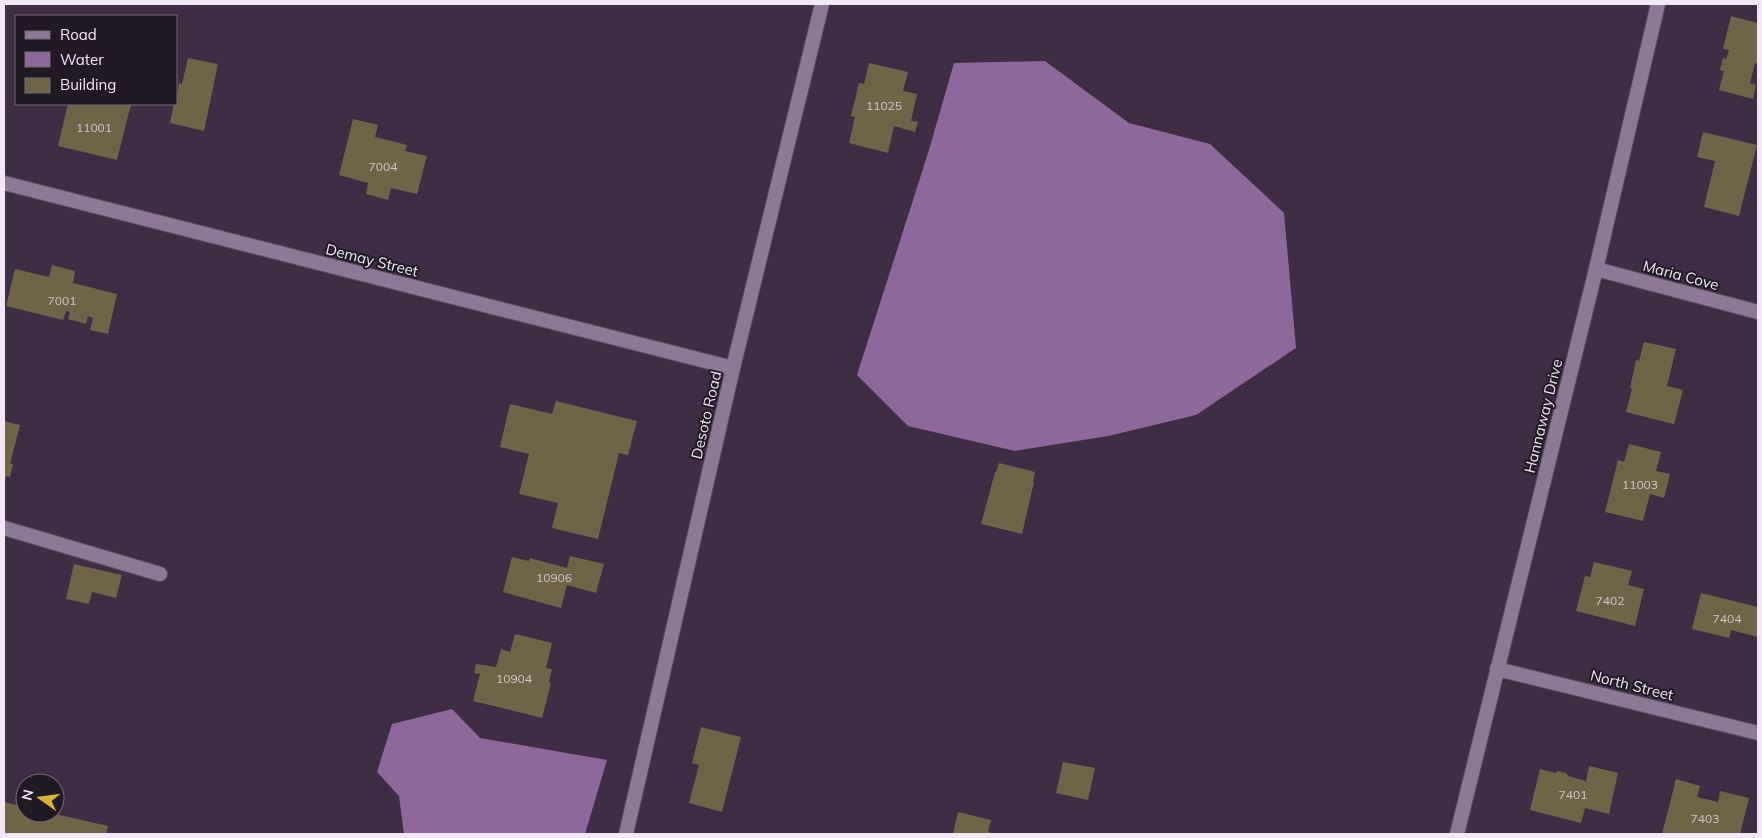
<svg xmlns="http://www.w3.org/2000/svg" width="1762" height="838" viewBox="0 0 1762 838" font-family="Mulish,sans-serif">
	<rect width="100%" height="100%" fill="#3f2d45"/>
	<!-- water -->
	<g fill="#8e689c">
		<path d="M1045,61L1129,123L1210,144L1284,213L1296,348L1196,415L1108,436L1015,451L908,426L857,375L929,150L954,63Z"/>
		<path d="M452,709L480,738L607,760L585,834H404L399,796L377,772L392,724Z"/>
	</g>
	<!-- building -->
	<g fill="#6f6546">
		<path d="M1731,16L1758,23V64L1755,63L1750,83L1756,85L1753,99L1719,90L1724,71L1720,70L1723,58L1726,59L1729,50L1723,49Z"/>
		<path d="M188,58L218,64L204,131L170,123L174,104H176L179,83L182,84Z"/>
		<path d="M869,63L908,72L903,91L917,94L911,121L918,122L915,132L894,126L888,153L849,143L855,117L851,116L859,83L864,84Z"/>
		<path d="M68,104H131L117,160L58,146Z"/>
		<path d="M353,119L378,125L375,137L407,145L405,151L427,156L417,194L391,188L388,200L366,194L368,183L339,175Z"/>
		<path d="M1703,132L1757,145L1739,216L1704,207L1715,161L1697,157Z"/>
		<path d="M52,265L75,271L73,283L117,294L108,334L90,330L93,318L88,316L86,324L68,319L70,312L66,311L63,320L6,306L15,269L49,277Z"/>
		<path d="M1644,342L1676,349L1667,386L1683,390L1674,424L1626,412L1632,389L1630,388L1636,360L1639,361Z"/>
		<path d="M556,401L637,421L628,455L619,453L598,539L552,528L558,503L519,494L529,454L500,447L510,404L552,414Z"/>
		<path d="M4,421L20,425L10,464H13L10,477L6,476L4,483Z"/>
		<path d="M1629,444L1661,452L1656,471L1670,474L1664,498L1650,494L1643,521L1605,512L1618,460L1624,462Z"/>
		<path d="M999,463L1035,472L1033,482H1034L1022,534L981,524L995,472H996Z"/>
		<path d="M570,556L604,564L596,593L567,585L561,608L503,592L512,557L529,561L530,558L567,568Z"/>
		<path d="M1594,562L1632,571L1628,585L1644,589L1635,626L1576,611L1585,576L1590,577Z"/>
		<path d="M74,564L122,575L116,598L92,592L89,604L66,599Z"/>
		<path d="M1701,593L1758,607V637L1731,630L1729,638L1692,629Z"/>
		<path d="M515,634L552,643L546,668L552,669L549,682L551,683L542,718L473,701L480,674L474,673L476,664L496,667L501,649L510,652Z"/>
		<path d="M701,727L741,737L722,812L689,803L699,765L692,763Z"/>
		<path d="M1063,762L1095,768L1088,800L1056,793Z"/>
		<path d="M1589,766L1618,773L1609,814L1585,808L1581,823L1530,810L1540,769L1555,773L1558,771L1566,773L1568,776L1586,781Z"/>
		<path d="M1676,779L1700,786L1697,797L1718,802L1720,791L1749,798L1740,834H1662Z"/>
		<path d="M4,802L25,807V813H51L108,826L106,834H4Z"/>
		<path d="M958,812L991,820L988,832L995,834H953Z"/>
	</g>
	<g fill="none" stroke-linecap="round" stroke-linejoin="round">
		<!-- service casing -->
		<g stroke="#5a4c60" stroke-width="16">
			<path id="service" d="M4,528L160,574"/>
		</g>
		<!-- minor casing -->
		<g stroke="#5a4c60" stroke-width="16">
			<g id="minor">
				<path d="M4,183L733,368"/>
				<path d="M1596,269L1758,312"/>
				<path d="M1497,669L1758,733"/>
				<path d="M626,834L733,368L822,4"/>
			</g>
		</g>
		<!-- tertiary casing -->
		<g stroke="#5a4c60" stroke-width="16">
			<path id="tertiary" d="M1457,834L1596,269L1658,4"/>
		</g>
		<!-- service -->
		<use href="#service" stroke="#8d7995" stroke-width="14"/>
		<!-- minor -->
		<use href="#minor" stroke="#8d7995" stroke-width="14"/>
		<!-- tertiary -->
		<use href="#tertiary" stroke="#8d7995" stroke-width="14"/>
	</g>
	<g text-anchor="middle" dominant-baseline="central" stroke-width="4" stroke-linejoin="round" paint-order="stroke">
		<!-- number labels -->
		<g font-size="12" fill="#d1c6cb">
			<text x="884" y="105">11025</text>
			<text x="94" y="127">11001</text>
			<text x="383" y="166">7004</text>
			<text x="62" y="300">7001</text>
			<text x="1640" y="484">11003</text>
			<text x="554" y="577">10906</text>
			<text x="1610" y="600">7402</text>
			<text x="1727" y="618">7404</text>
			<text x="514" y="678">10904</text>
			<text x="1573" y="794">7401</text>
			<text x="1705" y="818">7403</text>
		</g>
		<!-- street labels -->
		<g font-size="15" fill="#f2e7f7" stroke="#211924">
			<text transform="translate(372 260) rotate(14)">Demay Street</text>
			<text transform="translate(1681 275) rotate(15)">Maria Cove</text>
			<text transform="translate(706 415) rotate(-77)">Desoto Road</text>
			<text transform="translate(1543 416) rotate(-76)">Hannaway Drive</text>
			<text transform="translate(1632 685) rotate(14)">North Street</text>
		</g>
	</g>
	<!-- border -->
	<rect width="1762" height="838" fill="none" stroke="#f2e7f7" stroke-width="10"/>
	<!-- legend -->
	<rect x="15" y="15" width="162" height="90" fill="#211924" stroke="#756b78"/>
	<rect x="25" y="31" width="25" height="8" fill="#8d7995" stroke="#756b78"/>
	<text x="60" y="40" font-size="15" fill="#f2e7f7">Road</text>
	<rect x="25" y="52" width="25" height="15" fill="#8e689c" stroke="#756b78"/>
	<text x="60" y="65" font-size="15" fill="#f2e7f7">Water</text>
	<rect x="25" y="78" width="25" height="15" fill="#6f6546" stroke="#756b78"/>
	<text x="60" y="90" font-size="15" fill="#f2e7f7">Building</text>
	<!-- north arrow -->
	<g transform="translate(40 798) rotate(284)"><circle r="24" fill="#211924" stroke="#756b78"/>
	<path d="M0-4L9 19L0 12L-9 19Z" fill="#d8b434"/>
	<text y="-8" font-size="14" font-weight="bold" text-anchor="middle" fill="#f2e7f7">N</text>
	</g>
</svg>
